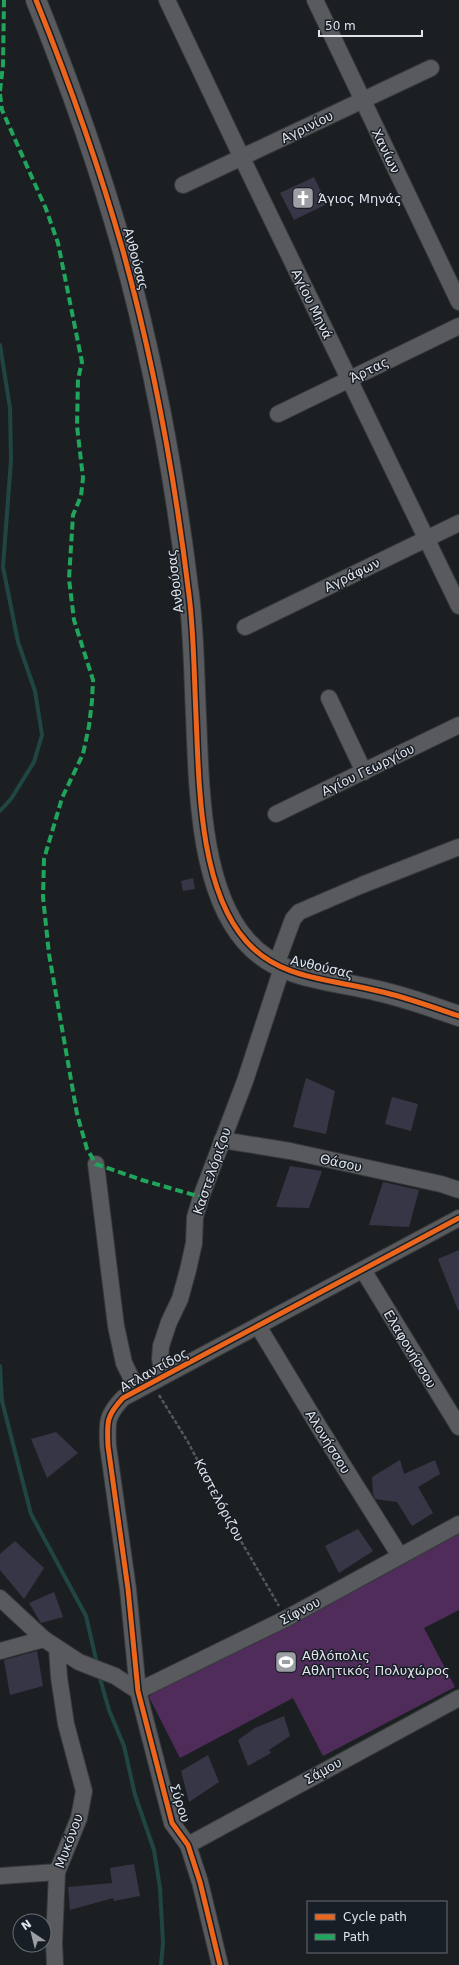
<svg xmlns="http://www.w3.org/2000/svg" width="459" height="1965" viewBox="0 0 459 1965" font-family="'DejaVu Sans',sans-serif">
	<rect width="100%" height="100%" fill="#1c1f22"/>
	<!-- green -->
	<path fill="#502c5b" d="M459,1530V1610L424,1628L455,1687L323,1756L293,1698L180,1758L149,1697L153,1693Z"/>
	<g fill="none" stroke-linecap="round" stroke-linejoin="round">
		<!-- stream -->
		<g stroke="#204643" stroke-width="4">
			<path d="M0,345L10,408L11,460L3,567L18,642L35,691L42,735L34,762L11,799L0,811"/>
			<path d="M0,1366L2,1401L31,1514L86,1616L97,1664"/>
			<path d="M99,1675L109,1710L124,1746L135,1795L154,1850L160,1888L163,1943L161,1965"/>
		</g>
	</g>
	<!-- building -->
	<g fill="#373646">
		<path d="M314,177L327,204L294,220L280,193Z"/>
		<path d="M193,878L195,889L183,891L181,881Z"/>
		<path d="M306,1078L335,1091L326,1134L293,1127Z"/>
		<path d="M392,1097L418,1104L411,1131L385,1124Z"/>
		<path d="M290,1166L322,1171L309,1208L276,1207Z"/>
		<path d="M383,1182L419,1190L409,1227L369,1225Z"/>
		<path d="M459,1250V1310H458L438,1259Z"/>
		<path d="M56,1432L78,1453L47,1478L31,1439Z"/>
		<path d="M400,1460L404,1474L435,1460L440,1474L418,1487L433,1513L412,1526L397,1502L375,1499L373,1494L372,1477Z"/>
		<path d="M358,1529L373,1551L339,1573L325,1546Z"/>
		<path d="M15,1541L44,1568L24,1599L0,1570V1554Z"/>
		<path d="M54,1592L63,1617L41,1623L29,1603Z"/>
		<path d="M37,1651L43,1686L10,1695L4,1660Z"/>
		<path d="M284,1716L290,1736L269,1750L271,1753L248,1766L238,1740L255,1728Z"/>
		<path d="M208,1755L219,1782L189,1802L181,1771Z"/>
		<path d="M134,1864L140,1896L114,1901L113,1898L70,1910L68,1887L112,1883L110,1868Z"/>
	</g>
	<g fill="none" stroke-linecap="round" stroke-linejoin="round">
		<!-- minor casing -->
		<g stroke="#36393b" stroke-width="18">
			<g id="minor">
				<path d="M167,0L242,158L459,606"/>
				<path d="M315,0L459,302"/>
				<path d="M183,185L431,68"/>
				<path d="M278,414L459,326"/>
				<path d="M245,627L459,523"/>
				<path d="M329,698L364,772"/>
				<path d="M276,814L459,725"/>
				<path d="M276,965L293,919L299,912L362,885L459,847"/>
				<path d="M222,1140L290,1151L441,1184L459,1190"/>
				<path d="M96,1164L116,1326L124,1363L137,1390"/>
				<path d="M363,1270L459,1427"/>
				<path d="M258,1326L319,1427L400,1556"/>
				<path d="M163,1376L160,1359L161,1346L169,1322L180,1299L188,1270L194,1243L195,1217L201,1197L245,1081L282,968"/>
				<path d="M0,1598L44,1639L79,1662L115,1676L138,1691"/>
				<path d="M0,1651L44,1639"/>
				<path d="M138,1691L287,1618L459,1524"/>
				<path d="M188,1845L459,1698"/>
				<path d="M0,1876L57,1872"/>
				<path d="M55,1965L54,1943L57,1872L79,1818L84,1791L66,1724L59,1677L57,1648"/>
				<path d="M220,1965L200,1882L188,1845L172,1823L138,1691L128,1589L108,1446C107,1422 106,1416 123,1398L459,1218"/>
			</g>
		</g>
		<!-- tertiary casing -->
		<g stroke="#36393b" stroke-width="22">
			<path id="tertiary" d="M36,0C69,82 99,166 123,251C154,363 175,479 189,595C194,634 194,675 196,715C199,783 199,888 246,941C280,980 332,979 378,991C406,997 432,1007 459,1016"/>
		</g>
		<!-- path -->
		<path stroke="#54575a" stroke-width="2.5" stroke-dasharray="4 2" stroke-linecap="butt" d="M159,1395L188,1442L228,1519L279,1606"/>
		<!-- minor -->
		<use href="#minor" stroke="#585a5d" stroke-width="16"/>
		<!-- tertiary -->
		<use href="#tertiary" stroke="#585a5d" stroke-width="20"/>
		<!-- quiet -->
		<g stroke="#20a55d" stroke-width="4" stroke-dasharray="8 4" stroke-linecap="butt">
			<path d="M0,91L3,65L4,0"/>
			<path d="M0,94L2,110L46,209L58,243L82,362L78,379L77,426L83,478L81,496L73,515L69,579L74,620L93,680L92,701L89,726L83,754L62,798L44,859L43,897L49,954L77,1114L87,1149L96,1164L142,1180L201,1197"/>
		</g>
		<!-- cycleway casing -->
		<g stroke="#181e26" stroke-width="8">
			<g id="cycleway">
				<path d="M36,0C69,82 99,166 123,251C154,363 175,479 189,595C194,634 194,675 196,715C199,783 199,888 246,941C280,980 332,979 378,991C406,997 432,1007 459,1016"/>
				<path d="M220,1965L200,1882L188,1845L172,1823L138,1691L128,1589L108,1446C107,1422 106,1416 123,1398L459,1218"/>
			</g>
		</g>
		<!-- cycleway -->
		<use href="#cycleway" stroke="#eb651d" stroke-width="5"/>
	</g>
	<!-- icons -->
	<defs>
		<g id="church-square" transform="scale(1.15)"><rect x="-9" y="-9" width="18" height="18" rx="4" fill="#9b9fa4" stroke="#181e26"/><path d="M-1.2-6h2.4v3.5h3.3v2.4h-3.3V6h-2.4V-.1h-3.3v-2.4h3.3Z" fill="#fff"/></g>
		<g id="stadium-square" transform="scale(1.15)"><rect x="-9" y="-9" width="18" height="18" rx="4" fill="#9b9fa4" stroke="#181e26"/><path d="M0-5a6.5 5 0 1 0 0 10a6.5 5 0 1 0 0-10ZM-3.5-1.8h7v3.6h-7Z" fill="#fff"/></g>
	</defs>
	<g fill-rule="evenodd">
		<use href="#church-square" x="303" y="198"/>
		<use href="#stadium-square" x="286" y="1662"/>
	</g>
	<g text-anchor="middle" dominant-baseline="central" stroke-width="3" stroke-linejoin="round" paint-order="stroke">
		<!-- street labels -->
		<g font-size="13" fill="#e0e4ea" stroke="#181e26">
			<text transform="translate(307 127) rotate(-26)">Αγρινίου</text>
			<text transform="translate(386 151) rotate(64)">Χανίων</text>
			<text transform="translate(136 259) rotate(75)">Ανθούσας</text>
			<text transform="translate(312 304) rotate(64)">Αγίου Μηνά</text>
			<text transform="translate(369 370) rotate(-26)">Άρτας</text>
			<text transform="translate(352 575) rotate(-26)">Αγράφων</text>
			<text transform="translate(175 581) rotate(-97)">Ανθούσας</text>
			<text transform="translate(368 770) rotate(-26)">Αγίου Γεωργίου</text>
			<text transform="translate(322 967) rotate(13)">Ανθούσας</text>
			<text transform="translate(341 1163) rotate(12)">Θάσου</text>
			<text transform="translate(212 1171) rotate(-71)">Καστελόριζου</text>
			<text transform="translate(410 1349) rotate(59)">Ελαφονήσσου</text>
			<text transform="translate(154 1370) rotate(-29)">Ατλαντίδος</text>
			<text transform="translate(328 1442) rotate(58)">Αλονήσσου</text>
			<text transform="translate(219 1500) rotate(62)">Καστελόριζου</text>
			<text transform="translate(300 1611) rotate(-28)">Σίφνου</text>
			<text transform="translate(323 1771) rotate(-29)">Σάμου</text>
			<text transform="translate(180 1803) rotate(72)">Σύρου</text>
			<text transform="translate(69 1841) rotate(-70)">Μυκόνου</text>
		</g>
		<!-- poi labels -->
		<g font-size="13" fill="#e0e4ea" stroke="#181e26" text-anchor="start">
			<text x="318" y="198">Άγιος Μηνάς</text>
			<text x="302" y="1655">Αθλόπολις<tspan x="302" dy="15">Αθλητικός Πολυχώρος</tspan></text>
		</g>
	</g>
	<!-- legend -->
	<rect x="307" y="1901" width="140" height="52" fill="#181e26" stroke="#686d74"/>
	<rect x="315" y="1914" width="20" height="6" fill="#eb651d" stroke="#686d74"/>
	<text x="343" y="1921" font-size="12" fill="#e0e4ea">Cycle path</text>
	<rect x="315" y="1934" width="20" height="6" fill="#20a55d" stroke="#686d74"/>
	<text x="343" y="1941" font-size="12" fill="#e0e4ea">Path</text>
	<!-- north arrow -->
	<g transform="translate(32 1933) rotate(325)"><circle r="19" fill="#181e26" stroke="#686d74"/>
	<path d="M0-3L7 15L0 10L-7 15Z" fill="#9b9fa4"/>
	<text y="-6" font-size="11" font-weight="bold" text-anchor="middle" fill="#e0e4ea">N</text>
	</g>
	<!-- scale -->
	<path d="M319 30v6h103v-6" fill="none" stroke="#e0e4ea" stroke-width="2"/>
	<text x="325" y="30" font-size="12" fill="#e0e4ea" stroke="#181e26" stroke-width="3" paint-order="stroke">50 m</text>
</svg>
